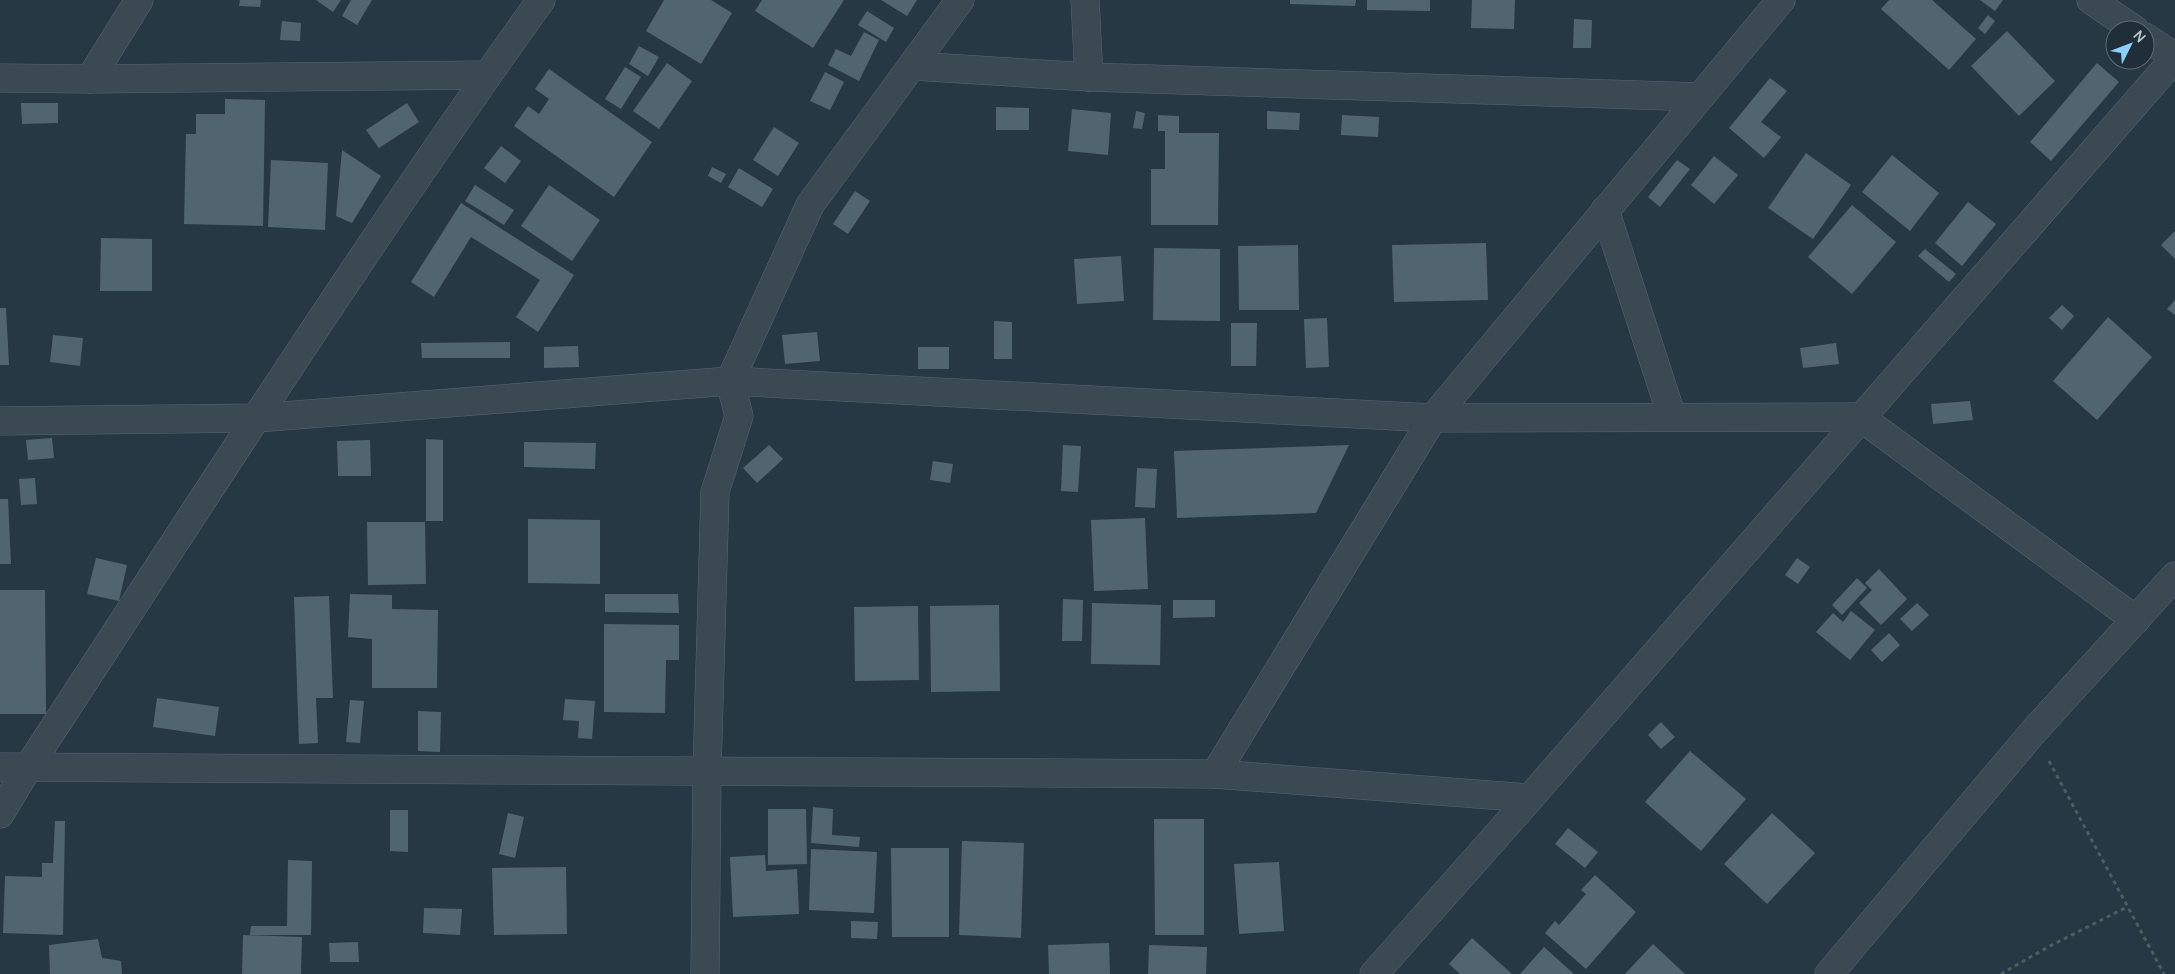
<svg xmlns="http://www.w3.org/2000/svg" width="2175" height="974" viewBox="0 0 2175 974" font-family="Manrope,sans-serif">
	<rect width="100%" height="100%" fill="#263843"/>
	<!-- building -->
	<g fill="#516570">
		<path d="M240,0H261L260,7L239,6Z"/>
		<path d="M316,0H341L333,12Z"/>
		<path d="M351,0H372L357,25L342,16Z"/>
		<path d="M664,0H711L732,13L701,64L646,31Z"/>
		<path d="M762,0H844L813,48L755,11Z"/>
		<path d="M881,0H917L907,16Z"/>
		<path d="M1290,0H1356L1355,6L1290,4Z"/>
		<path d="M1367,0H1430V11L1367,10Z"/>
		<path d="M1472,0H1515L1514,29L1471,28Z"/>
		<path d="M1889,0H1932L1976,39L1949,70L1881,9Z"/>
		<path d="M1980,0H2003L1995,11Z"/>
		<path d="M867,11L894,28L886,42L858,25Z"/>
		<path d="M1988,15L1995,21L1985,34L1978,28Z"/>
		<path d="M1574,19L1592,20L1591,48H1573Z"/>
		<path d="M282,21L301,23L300,41L280,40Z"/>
		<path d="M2007,31L2055,81L2019,116L1971,66Z"/>
		<path d="M864,32L879,40L859,81L828,65L836,49L851,56Z"/>
		<path d="M639,46L659,57L648,76L629,64Z"/>
		<path d="M667,63L692,81L659,129L633,111Z"/>
		<path d="M2097,63L2119,82L2051,161L2030,142Z"/>
		<path d="M625,67L641,77L621,109L605,99Z"/>
		<path d="M549,69L652,142L614,197L514,126L528,106L539,114L549,99L535,89Z"/>
		<path d="M825,72L844,82L830,110L810,101Z"/>
		<path d="M1770,78L1787,91L1761,122L1781,137L1764,158L1729,128Z"/>
		<path d="M225,99L265,100L263,226L184,224L186,134H196V114H225Z"/>
		<path d="M21,103H58V123L22,124Z"/>
		<path d="M407,103L419,122L379,148L366,130Z"/>
		<path d="M996,107L1029,108V130H996Z"/>
		<path d="M1072,109L1111,113L1108,155L1068,151Z"/>
		<path d="M1136,111L1145,113L1142,129L1133,128Z"/>
		<path d="M1267,111L1300,113L1299,130L1267,129Z"/>
		<path d="M1158,115L1179,116V133H1219L1218,225H1151V169H1165V131H1158Z"/>
		<path d="M1342,115L1379,117L1378,137L1341,135Z"/>
		<path d="M774,127L799,143L778,176L753,160Z"/>
		<path d="M501,146L521,161L505,183L484,168Z"/>
		<path d="M342,150L381,176L352,223L336,216Z"/>
		<path d="M1806,153L1851,185L1813,239L1768,208Z"/>
		<path d="M1892,155L1939,193L1910,231L1862,192Z"/>
		<path d="M1714,156L1738,175L1714,204L1691,185Z"/>
		<path d="M271,160L328,163L325,230L268,227Z"/>
		<path d="M1677,160L1690,169L1660,207L1648,197Z"/>
		<path d="M712,167L726,174L721,183L708,176Z"/>
		<path d="M739,168L773,189L762,207L728,187Z"/>
		<path d="M475,185L514,210L504,225L465,201Z"/>
		<path d="M549,185L600,220L572,261L521,226Z"/>
		<path d="M855,191L870,201L848,234L833,224Z"/>
		<path d="M1968,202L1996,224L1962,266L1935,243Z"/>
		<path d="M461,203L574,275L538,332L516,317L540,280L471,237L434,297L411,282Z"/>
		<path d="M1852,205L1896,242L1852,294L1808,257Z"/>
		<path d="M2175,231V259L2161,245Z"/>
		<path d="M101,238L152,239V291H100Z"/>
		<path d="M1486,243L1488,300L1394,302L1392,245Z"/>
		<path d="M1298,245L1299,310H1239L1238,246Z"/>
		<path d="M1154,248L1220,249V321L1153,320Z"/>
		<path d="M1925,249L1956,274L1949,282L1918,256Z"/>
		<path d="M1121,256L1124,301L1077,304L1074,259Z"/>
		<path d="M2175,300V315L2167,309Z"/>
		<path d="M2062,305L2074,316L2062,330L2049,318Z"/>
		<path d="M0,308H6L9,365H0Z"/>
		<path d="M2108,317L2152,357L2097,420L2053,381Z"/>
		<path d="M1327,318L1329,367L1306,368L1304,319Z"/>
		<path d="M994,321L1012,322V359H994Z"/>
		<path d="M1231,323H1257L1256,366H1231Z"/>
		<path d="M817,332L820,361L785,364L782,335Z"/>
		<path d="M53,335L83,338L80,366L50,362Z"/>
		<path d="M510,342V358H422L421,343Z"/>
		<path d="M1836,343L1839,364L1803,368L1800,348Z"/>
		<path d="M578,346L579,367L544,368V347Z"/>
		<rect x="918" y="347" width="31" height="22"/>
		<path d="M1970,401L1973,420L1933,424L1931,404Z"/>
		<path d="M52,438L54,458L28,460L26,440Z"/>
		<path d="M426,439L443,440V521H426Z"/>
		<path d="M370,440L371,476H338L337,441Z"/>
		<path d="M524,442L596,443L595,469L524,467Z"/>
		<path d="M769,445L783,459L757,483L743,468Z"/>
		<path d="M1063,445L1081,446L1078,492L1061,491Z"/>
		<path d="M1349,445L1316,513L1177,518L1174,451Z"/>
		<path d="M933,461L953,464L950,483L930,480Z"/>
		<path d="M1137,468L1157,469L1155,508L1135,507Z"/>
		<path d="M35,478L37,504L21,505L19,479Z"/>
		<path d="M0,499H8L11,564H0Z"/>
		<path d="M1145,518L1148,589L1094,591L1091,520Z"/>
		<path d="M528,519L600,520V584L528,583Z"/>
		<path d="M367,522H425L426,584L368,585Z"/>
		<path d="M96,558L127,565L119,601L87,594Z"/>
		<path d="M1797,558L1810,567L1798,584L1785,575Z"/>
		<path d="M1879,569L1907,599L1881,625L1859,603L1872,590L1865,583Z"/>
		<path d="M1857,578L1867,588L1842,615L1832,605Z"/>
		<path d="M0,590H45L46,714H0Z"/>
		<path d="M350,594L392,595V609L438,610L437,688H372V639L348,637Z"/>
		<path d="M605,594H678L679,613L605,612Z"/>
		<path d="M329,596L333,698H316L318,743L299,744L294,597Z"/>
		<path d="M1063,599L1083,600L1082,641H1062Z"/>
		<path d="M1173,600H1215V617L1173,618Z"/>
		<path d="M1092,603L1161,605L1160,665L1091,664Z"/>
		<path d="M1917,603L1929,615L1912,631L1900,619Z"/>
		<path d="M999,605L1000,691L931,692L930,606Z"/>
		<path d="M918,606L919,680L855,681L854,607Z"/>
		<path d="M1851,611L1875,630L1850,660L1816,632L1833,613L1843,622Z"/>
		<path d="M604,624L679,625V660H666L665,713L604,712Z"/>
		<path d="M1889,633L1900,645L1882,662L1871,650Z"/>
		<path d="M157,698L219,707L215,736L153,727Z"/>
		<path d="M565,699L595,701L592,739L578,738L579,721L563,720Z"/>
		<path d="M350,700L364,701L360,743L346,742Z"/>
		<path d="M418,711L441,712L440,752L418,751Z"/>
		<path d="M1661,722L1675,737L1661,749L1648,735Z"/>
		<path d="M1690,751L1746,799L1701,851L1645,802Z"/>
		<path d="M813,807L833,809L832,835L860,837L859,847L811,843Z"/>
		<path d="M768,809H806L807,864L768,865Z"/>
		<path d="M390,810H408V852L390,851Z"/>
		<path d="M508,813L524,817L515,858L499,854Z"/>
		<path d="M1772,813L1815,853L1767,904L1724,864Z"/>
		<path d="M1154,819H1204V935H1155Z"/>
		<path d="M55,821H65L63,935L3,933L5,876L42,877V863H53Z"/>
		<path d="M1568,828L1598,852L1585,868L1555,844Z"/>
		<path d="M962,841L1024,843L1021,938L959,935Z"/>
		<path d="M891,848H949V937H892Z"/>
		<path d="M811,849L877,852L874,913L809,910Z"/>
		<path d="M765,855L766,871L797,869L799,914L733,917L730,857Z"/>
		<path d="M288,860L312,861L311,935H250L251,926H287Z"/>
		<path d="M1279,862L1284,931L1239,934L1234,864Z"/>
		<path d="M566,867L567,934L494,935L492,868Z"/>
		<path d="M1595,875L1636,912L1586,969L1545,933L1555,921L1559,925L1586,894L1581,890Z"/>
		<path d="M424,908L462,909L460,935L423,933Z"/>
		<path d="M851,921L878,922L877,939L851,938Z"/>
		<path d="M243,935L302,937L301,974H242Z"/>
		<path d="M1472,938L1512,974H1460L1449,964Z"/>
		<path d="M98,939L102,958L121,961L122,974H50L49,945Z"/>
		<path d="M358,942L359,962H330L329,943Z"/>
		<path d="M1109,943L1110,974H1049L1048,945Z"/>
		<path d="M1653,944L1685,974H1625Z"/>
		<path d="M1149,945L1207,947L1206,974H1148Z"/>
		<path d="M1544,947L1574,974H1520Z"/>
	</g>
	<g fill="none" stroke-linecap="round" stroke-linejoin="round">
		<!-- minor casing -->
		<g stroke="#586770" stroke-width="29">
			<g id="minor">
				<path d="M1085,0L1089,77"/>
				<path d="M2091,0L2135,30"/>
				<path d="M2145,37L2175,57"/>
				<path d="M913,66L1089,77L1699,97"/>
				<path d="M0,78L90,79L487,75"/>
				<path d="M90,79L139,0"/>
				<path d="M1605,210L1672,417"/>
				<path d="M0,421L257,418L730,381L1433,418L1860,417L2136,620"/>
				<path d="M0,767L1215,774L1530,798"/>
				<path d="M1215,774L1433,418L1781,0"/>
				<path d="M0,814L29,766C197,509 362,250 541,0"/>
				<path d="M705,974L707,772L715,492L739,416L730,381L810,205L960,0"/>
				<path d="M1374,974L1530,798L2175,58"/>
				<path d="M1829,974L2034,731L2175,576"/>
			</g>
		</g>
		<!-- path -->
		<g stroke="#48615f" stroke-width="3" stroke-dasharray="4 4" stroke-linecap="butt">
			<path d="M2049,761L2164,974"/>
			<path d="M2001,974L2048,947L2127,907"/>
		</g>
		<!-- minor -->
		<use href="#minor" stroke="#3a4952" stroke-width="28"/>
	</g>
	<!-- north arrow -->
	<g transform="translate(2130 45) rotate(48)"><circle r="24" fill="#1f2e38" stroke="#5c6a73"/>
	<path d="M0-4L9 19L0 12L-9 19Z" fill="#8dcffb"/>
	<text y="-8" font-size="14" font-weight="bold" text-anchor="middle" fill="#b7c4cc">N</text>
	</g>
</svg>
